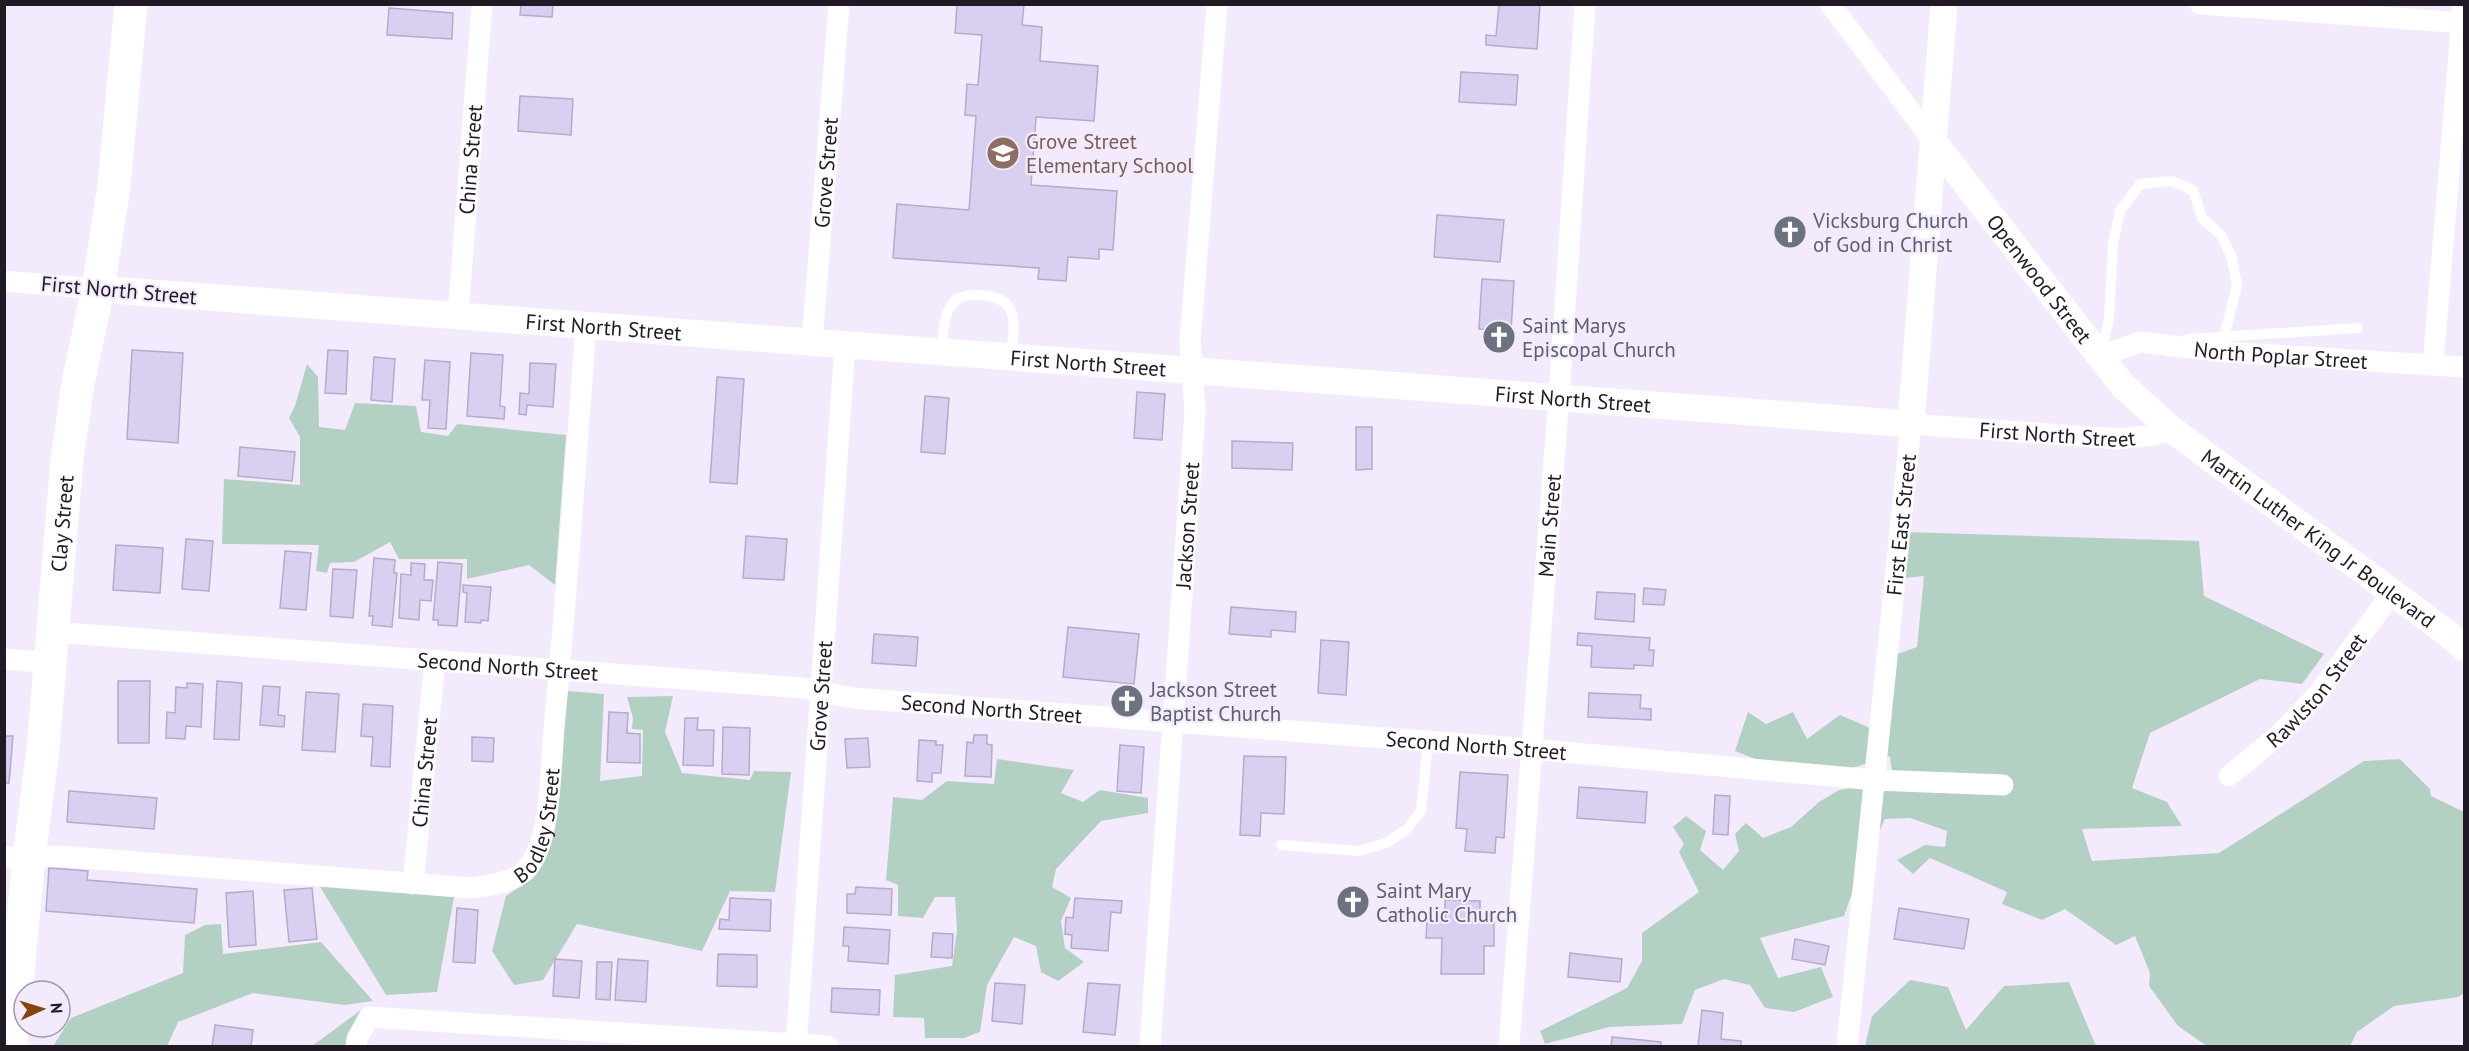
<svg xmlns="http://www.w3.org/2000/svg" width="2469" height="1051" viewBox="0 0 2469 1051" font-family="'PT Sans',sans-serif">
	<rect width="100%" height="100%" fill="#f4eafd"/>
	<!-- green -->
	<g fill="#b3d1c2">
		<path d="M307,364L318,377L319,427L345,430L355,403L416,406L421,432L448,436L457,424L566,435L555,585L529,565L467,579V559H399L390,542L354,562L330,563L327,573L316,571L319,545L222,544L224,479L300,485V437L289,418L295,406Z"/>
		<path d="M1904,532L2199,541L2204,596L2324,654L2302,684L2260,679L2150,733L2132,788L2167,802L2182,826L2082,829L2092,861L2219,853L2364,761L2400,759L2430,789L2431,796L2464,812V993L2458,997L2394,1006L2357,1032L2350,1046H2207L2178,1026L2149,986L2150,973L2135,936L2116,945L2065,909L2042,920L2002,904L2007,892L1930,858L1913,874L1897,860L1925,845L1945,847L1947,831L1910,818L1885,819L1856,881L1844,916L1760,938L1778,978L1821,967L1833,997L1794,1012L1765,1008L1750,985L1724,979L1695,990L1682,1024L1609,1027L1545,1044L1540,1031L1627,988L1642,961V933L1699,892L1679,852L1684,844L1673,827L1686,816L1706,831L1700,850L1723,870L1739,851L1735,834L1746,823L1763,838L1791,827L1819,802L1839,790L1893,780L1890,756L1824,777L1790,773L1735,751L1748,712L1766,724L1793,712L1807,739L1840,715L1870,728L1892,718L1874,677L1889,657L1917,647L1924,576L1896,579Z"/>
		<path d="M568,691L604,694L600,781L642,776L643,730L632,729L633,718L627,697L673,696L665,732L682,773L750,780L754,771L791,772L775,892L730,891L702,951L577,924L543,980L514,985L492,951L506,896L526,882Z"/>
		<path d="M997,759L1074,770L1061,793L1083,802L1100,790L1148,798V813L1101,821L1056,869L1052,887L1071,898L1061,921L1065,948L1084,962L1058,981L1041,972L1036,946L1014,937L987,985L980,1032L964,1038H925L924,1018L893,1017L895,975L952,966L957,930L955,897H935L923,918L898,916V885L886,880L893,797L922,800L947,781L994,784Z"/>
		<path d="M319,885L454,897L437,992L386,995Z"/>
		<path d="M221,924L223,954L321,942L373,1001L344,1005L253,993L178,1022L167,1046H53L71,1018L183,973L185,935L205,925Z"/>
		<path d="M1910,980L1948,987L1966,1030L2004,986L2069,982L2096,1046H1865L1872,1016Z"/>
		<path d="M365,1007L366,1015L352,1046H312Z"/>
	</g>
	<!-- building -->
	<g fill="#d9cff0" stroke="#b5abca" stroke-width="1.5">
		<path d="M521,4H553L552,17L520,15Z"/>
		<path d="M957,4H1024L1022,25L1042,27L1040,61L1098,66L1094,121L1036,117L1031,185L1117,191L1113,250L1099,249V259L1068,257L1066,281L1038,279L1039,268L893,258L897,204L969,210L976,116L965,115L967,84L978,85L982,35L955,33Z"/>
		<path d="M1499,4H1540L1537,49L1486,45V35L1496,36Z"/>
		<path d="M389,8L453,13L452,39L387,35Z"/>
		<path d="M1461,72L1518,75L1516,105L1459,102Z"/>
		<path d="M520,96L573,99L571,135L518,131Z"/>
		<path d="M1437,215L1504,220L1500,262L1434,257Z"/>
		<path d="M1482,279L1514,281L1511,331L1479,329Z"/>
		<path d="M132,350L183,353L178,443L127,439Z"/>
		<path d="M328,350L348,351L346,394L325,393Z"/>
		<path d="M471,353L503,355L500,406L505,407L504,419L467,416Z"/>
		<path d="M374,357L395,359L392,402L371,400Z"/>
		<path d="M425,360L450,362L446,429L428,428L430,400H422Z"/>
		<path d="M530,363L556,364L553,407L527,405L526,415L519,414L520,393L529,394Z"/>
		<path d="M717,377L744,379L737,484L710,482Z"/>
		<path d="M1137,392L1165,394L1162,440L1134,438Z"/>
		<path d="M925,396L949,398L945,454L921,452Z"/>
		<path d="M1356,427H1372V469L1356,470Z"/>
		<path d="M1232,441L1293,443L1292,470L1232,468Z"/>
		<path d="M240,447L295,452L292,481L238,476Z"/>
		<path d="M746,536L787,539L784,580L743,578Z"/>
		<path d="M186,539L213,541L209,591L182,589Z"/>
		<path d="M116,545L163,548L160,593L113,590Z"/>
		<path d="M285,551L311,553L306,610L280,608Z"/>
		<path d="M374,558L395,560L394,573H397L392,627L372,625L373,616H369Z"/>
		<path d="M438,562L462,564L457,626L438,625V620H433Z"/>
		<path d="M411,563L425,564L424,580H433L431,601L420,600L419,620L399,618L401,574L411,575Z"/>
		<path d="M333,569L357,570L353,618L330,616Z"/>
		<path d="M463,585L491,587L488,621L481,620V623L465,622L467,593L463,592Z"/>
		<path d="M1644,588L1666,590L1664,605L1643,604Z"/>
		<path d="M1597,592L1635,594L1634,622L1595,619Z"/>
		<path d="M1231,607L1296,612L1295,632L1271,630V637L1229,634Z"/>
		<path d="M1068,627L1139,634L1134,684L1063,677Z"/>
		<path d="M1578,633L1650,638L1649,650H1654L1653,666L1634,665V669L1591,667L1592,646L1577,645Z"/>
		<path d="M874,634L918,637L916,666L872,663Z"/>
		<path d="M1321,640L1349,642L1346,695L1318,693Z"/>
		<path d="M118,681H150L149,743H118Z"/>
		<path d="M217,681L242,683L239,740L214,739Z"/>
		<path d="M187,683L203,684L201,727L186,726L185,739L166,738L167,712L175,713L176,687L187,688Z"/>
		<path d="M263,686L280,687L278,715L285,716L284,727L260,725Z"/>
		<path d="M306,692L339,694L335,752L302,750Z"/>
		<path d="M1589,693L1641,695L1640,708L1651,709V720L1588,717Z"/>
		<path d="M363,704L393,706L390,767L371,766L373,737L361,736Z"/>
		<path d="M609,712L628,713L627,733L640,734V763L607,762Z"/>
		<path d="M685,718H698L697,730H714L713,766L683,765Z"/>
		<path d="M723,727L750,728L749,775L722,774Z"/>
		<path d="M974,735H987V744L992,745L991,777L965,776L967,742L973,743Z"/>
		<path d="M4,736H13L9,783H4Z"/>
		<path d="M472,737L494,738L493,762L472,761Z"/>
		<path d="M868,738L870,767L847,768L845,739Z"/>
		<path d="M919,740L936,741V745H943L941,773H932V782L917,781Z"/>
		<path d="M1120,745L1144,747L1141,793L1117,791Z"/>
		<path d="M1244,756L1286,757L1284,814L1261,813L1260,836L1240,835Z"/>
		<path d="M1460,772L1508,775L1504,838L1496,837L1495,853L1465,851L1467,829L1456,828Z"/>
		<path d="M1579,787L1647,792L1645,823L1577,818Z"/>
		<path d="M69,791L157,798L154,829L67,822Z"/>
		<path d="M1715,795L1730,796L1728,835L1713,834Z"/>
		<path d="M49,868L88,871L87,880L197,889L194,923L46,911Z"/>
		<path d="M856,887L892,889L891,915L847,913V894H855Z"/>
		<path d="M312,888L317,939L289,942L284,890Z"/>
		<path d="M253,891L256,945L229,947L226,893Z"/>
		<path d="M730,898L771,900L770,931L719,929L720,919L729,920Z"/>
		<path d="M1075,898L1122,901L1121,913L1111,912L1108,951L1071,948L1072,935L1065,934L1066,917L1073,918Z"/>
		<path d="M1445,900L1480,901V922L1494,923V946H1484V974H1441L1442,938H1426L1427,921H1445Z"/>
		<path d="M457,908L478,910L475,963L453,962Z"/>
		<path d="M1899,908L1969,919L1964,949L1894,939Z"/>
		<path d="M844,927L890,930L888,964L848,961L849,946H843Z"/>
		<path d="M933,933L953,934L952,958L931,957Z"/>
		<path d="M1795,939L1829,946L1825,965L1792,959Z"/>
		<path d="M1570,953L1622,959L1620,982L1568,977Z"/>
		<path d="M718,954L757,955V987L717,986Z"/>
		<path d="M555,959L582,961L579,998L553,996Z"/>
		<path d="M618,959L648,961L646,1002L615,1000Z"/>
		<path d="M597,962H612L610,1000L596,999Z"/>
		<path d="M995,983L1025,985L1022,1024L992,1021Z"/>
		<path d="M1088,983L1120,985L1115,1035L1083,1032Z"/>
		<path d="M832,988L880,990L879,1015L831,1012Z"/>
		<path d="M1702,1010L1723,1013L1721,1039L1741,1041V1046H1698Z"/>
		<path d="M215,1025L253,1030L251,1046H212Z"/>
		<path d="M1612,1037L1661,1042V1046H1611Z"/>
	</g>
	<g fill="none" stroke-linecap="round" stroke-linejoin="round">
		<!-- service -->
		<g stroke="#fff" stroke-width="10">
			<path d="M2188,339L2358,328"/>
			<path d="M941,352C943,336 943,310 957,299C964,294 972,295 980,295C1021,297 1015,326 1010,357"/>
			<path d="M2101,352L2109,319L2113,243L2120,211L2140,184L2172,181L2193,190L2202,218L2221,235L2232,258L2237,286L2224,337"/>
			<path d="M1281,845L1359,851L1386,843L1406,830L1421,811L1428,742"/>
		</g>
		<!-- minor -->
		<g stroke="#fff" stroke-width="21">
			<path d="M1830,4L1933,141"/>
			<path d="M2200,4L2464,23"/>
			<path d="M4,281L98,289"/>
			<path id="s1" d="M458,315L482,4"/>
			<path id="s2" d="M812,342L839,4"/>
			<path id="s3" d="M2101,356L2140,342L2225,352L2464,367"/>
			<path d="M2433,365L2463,4"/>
			<path id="s4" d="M53,632L803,688L853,698L1531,749L1875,780L2003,785"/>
			<path d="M4,659L51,663"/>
			<path id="s5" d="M2229,776L2281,733L2318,694L2392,593"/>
			<path id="s6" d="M4,857L60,856L472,888C494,884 520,883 532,862C551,832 551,764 554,728C567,594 576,459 586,325"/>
			<path id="s7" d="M413,884L435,660"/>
			<path d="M356,1046L357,1039L369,1017L828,1046"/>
			<path id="s8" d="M796,1046L845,345"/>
			<path id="s9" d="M1150,1046L1195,411L1190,342L1217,4"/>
			<path id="s10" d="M1509,1046L1559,396L1585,4"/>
			<path id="s11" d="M1847,1046L1911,424L2118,439L2154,435L2171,429"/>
		</g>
		<!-- tertiary -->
		<g stroke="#fff" stroke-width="27">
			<path id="s12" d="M1933,141L2123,386L2171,429L2447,633L2464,648"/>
			<path id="s13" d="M98,289L1911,424L1944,4"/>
		</g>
		<!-- primary -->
		<path stroke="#fff" stroke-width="33" id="s14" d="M11,1046L29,857L43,749L67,459L78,383L98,289L114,186L131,4"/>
	</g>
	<!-- icons -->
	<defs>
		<g id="school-disc" transform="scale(1.725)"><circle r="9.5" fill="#8d6e63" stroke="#f4eafd"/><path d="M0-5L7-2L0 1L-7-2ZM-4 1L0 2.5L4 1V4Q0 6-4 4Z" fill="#fff"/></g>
		<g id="church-disc" transform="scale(1.725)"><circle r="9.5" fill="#6b7280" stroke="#f4eafd"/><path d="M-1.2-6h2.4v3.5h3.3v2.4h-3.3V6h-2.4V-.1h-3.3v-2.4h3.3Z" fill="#fff"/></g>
	</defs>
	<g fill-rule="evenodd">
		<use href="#school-disc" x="1003" y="153"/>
		<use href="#church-disc" x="1790" y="232"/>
		<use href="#church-disc" x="1499" y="337"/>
		<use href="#church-disc" x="1127" y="701"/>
		<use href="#church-disc" x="1353" y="902"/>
	</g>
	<g text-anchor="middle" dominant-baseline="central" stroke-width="4.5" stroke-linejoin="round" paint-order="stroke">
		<!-- education labels -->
		<g font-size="21" fill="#785e54" stroke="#f4eafd" text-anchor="start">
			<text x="1026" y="141">Grove Street<tspan x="1026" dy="24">Elementary School</tspan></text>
		</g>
		<!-- street labels -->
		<g font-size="21" fill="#211a25" stroke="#f4eafd">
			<text stroke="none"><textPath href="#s1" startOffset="156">China Street</textPath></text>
			<text stroke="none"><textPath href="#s2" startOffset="170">Grove Street</textPath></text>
			<text stroke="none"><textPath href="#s12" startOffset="174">Openwood Street</textPath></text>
			<text transform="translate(119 290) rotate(5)">First North Street</text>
			<text stroke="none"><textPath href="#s13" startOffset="507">First North Street</textPath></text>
			<text stroke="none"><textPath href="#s3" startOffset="183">North Poplar Street</textPath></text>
			<text stroke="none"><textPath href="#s13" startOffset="993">First North Street</textPath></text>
			<text stroke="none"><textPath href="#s13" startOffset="1479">First North Street</textPath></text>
			<text stroke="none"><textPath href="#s11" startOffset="772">First North Street</textPath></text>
			<text stroke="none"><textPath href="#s14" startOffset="525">Clay Street</textPath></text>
			<text stroke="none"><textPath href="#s9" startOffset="522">Jackson Street</textPath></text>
			<text stroke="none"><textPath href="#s10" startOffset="522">Main Street</textPath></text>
			<text stroke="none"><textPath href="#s11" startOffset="524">First East Street</textPath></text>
			<text stroke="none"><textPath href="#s12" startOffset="558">Martin Luther King Jr Boulevard</textPath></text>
			<text stroke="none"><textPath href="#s4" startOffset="456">Second North Street</textPath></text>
			<text stroke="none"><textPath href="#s5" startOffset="123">Rawlston Street</textPath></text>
			<text stroke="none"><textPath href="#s8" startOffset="351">Grove Street</textPath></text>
			<text stroke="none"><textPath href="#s4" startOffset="942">Second North Street</textPath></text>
			<text stroke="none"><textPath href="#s4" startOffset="1428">Second North Street</textPath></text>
			<text stroke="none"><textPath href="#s7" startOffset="112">China Street</textPath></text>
			<text stroke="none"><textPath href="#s6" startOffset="574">Bodley Street</textPath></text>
		</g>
		<!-- worship labels -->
		<g font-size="21" fill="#5b616d" stroke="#f4eafd" text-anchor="start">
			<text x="1813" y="220">Vicksburg Church<tspan x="1813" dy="24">of God in Christ</tspan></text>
			<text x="1522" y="325">Saint Marys<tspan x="1522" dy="24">Episcopal Church</tspan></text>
			<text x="1150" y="689">Jackson Street<tspan x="1150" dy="24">Baptist Church</tspan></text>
			<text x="1376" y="890">Saint Mary<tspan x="1376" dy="24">Catholic Church</tspan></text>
		</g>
	</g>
	<!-- border -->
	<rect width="2469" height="1051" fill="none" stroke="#211a25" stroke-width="12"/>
	<!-- north arrow -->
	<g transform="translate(42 1009) rotate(86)"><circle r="28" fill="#f4eafd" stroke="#a097a7" stroke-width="1.5"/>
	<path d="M0-4.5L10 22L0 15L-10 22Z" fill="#844509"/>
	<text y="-9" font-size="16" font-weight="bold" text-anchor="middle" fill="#211a25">N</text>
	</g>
</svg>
